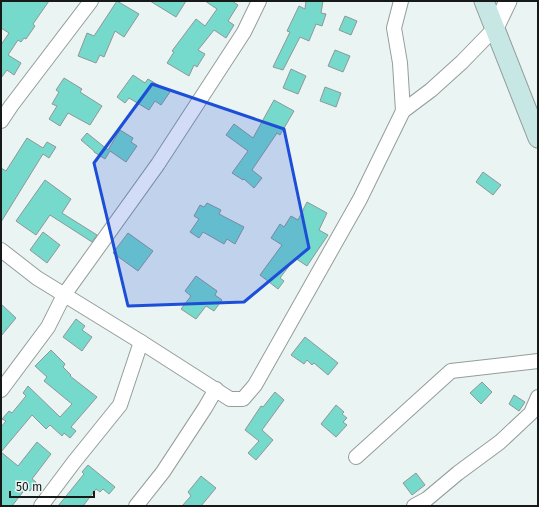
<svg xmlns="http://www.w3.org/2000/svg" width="539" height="507" viewBox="0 0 539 507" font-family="'Fira Sans',sans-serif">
	<rect width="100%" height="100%" fill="#eaf4f2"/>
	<!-- building -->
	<g fill="#75d9cc" stroke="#8f9896">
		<path d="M1,1H49L33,24L35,26L26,39L24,38L21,42L18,40L8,55L21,63L14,75L7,70L1,78V45L9,33L1,28Z"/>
		<path d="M117,1L139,14L124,37L115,31L104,57L100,55L96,63L78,56L87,33L94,36Z"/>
		<path d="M150,1H186L176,17Z"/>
		<path d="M205,1H232L238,5L228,21L234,25L226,38L214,30L198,50L205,54L197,67L194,65L189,76L167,63L174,52L172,51L196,19L205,26L217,9Z"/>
		<path d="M306,1H323L321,13L326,14L322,26L316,24L309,41L300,37L283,70L273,67L290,32L287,31L299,6L305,9Z"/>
		<path d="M345,16L357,21L351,35L339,30Z"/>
		<path d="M335,50L350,56L343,72L328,66Z"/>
		<path d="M291,69L306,76L298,94L283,88Z"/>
		<path d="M133,75L145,83L148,79L170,92L161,105L155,101L149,110L129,98L125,103L117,97Z"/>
		<path d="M64,78L82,89L80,92L102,106L90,125L68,113L60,126L49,119L57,106L52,104L59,92L56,90Z"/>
		<path d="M325,87L341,93L336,107L320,101Z"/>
		<path d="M274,100L294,111L280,135L277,133L252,170L262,178L254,188L244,179L243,180L232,173L248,151L226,135L234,124L253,138Z"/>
		<path d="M120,130L133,138L131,142L137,146L126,162L110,151L105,159L94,152V151L81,140L87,133L108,150Z"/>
		<path d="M27,138L43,148L47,142L56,147L49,158L43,154L1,222V168L6,171Z"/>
		<path d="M483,172L501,185L493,195L476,182Z"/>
		<path d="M45,180L71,199L62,213L97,235L92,242L50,215L36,235L16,221Z"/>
		<path d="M307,202L327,213L319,230L328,235L307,266L295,258L280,278L284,281L278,289L260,275L282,245L271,238L280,224L284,227L291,216L298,220Z"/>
		<path d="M207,203L221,210L219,214L244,227L235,244L227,239L224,244L203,232L199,238L190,232L199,219L194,216L200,205L204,207Z"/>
		<path d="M43,232L60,245L47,263L30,250Z"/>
		<path d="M128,233L153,251L138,271L113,253Z"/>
		<path d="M196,276L217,291L215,295L222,300L214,311L206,306L196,319L181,309L191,296L185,291Z"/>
		<path d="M1,304L16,318L1,336Z"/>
		<path d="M76,319L85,326L82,330L92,337L82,351L63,337Z"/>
		<path d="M305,337L338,363L328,375L314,363L312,365L307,360L304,364L291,355Z"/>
		<path d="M51,350L65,364L63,367L71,375L70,376L97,397L71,427L76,431L70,438L64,433L62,436L50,425L46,429L32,415L1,452L18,466L37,442L51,454L32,479L36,482L30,491L26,488L12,506H1V427L6,421L2,419L9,411L12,413L26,396L23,393L28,386L60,417L72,404L44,381L47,377L35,366Z"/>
		<path d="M482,382L492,392L481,404L470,393Z"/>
		<path d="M275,392L284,400L262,430L273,440L256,460L248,453L259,441L245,430L261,406L263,407Z"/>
		<path d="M514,395L525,402L519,411L509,404Z"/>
		<path d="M336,405L344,412L342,414L347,418L343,422L347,425L336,437L321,424Z"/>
		<path d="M88,465L115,487L109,494L103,489L100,492L96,489L83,506H58L84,474L82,472Z"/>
		<path d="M416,473L425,485L412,495L403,483Z"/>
		<path d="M201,476L216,488L201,506H182L191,496L188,492Z"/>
	</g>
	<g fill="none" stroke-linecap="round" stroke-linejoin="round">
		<!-- minor casing -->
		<g stroke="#949d9b" stroke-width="16">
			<g id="minor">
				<path d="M401,1L394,28L400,63L403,111"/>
				<path d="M1,121L11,106L91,1"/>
				<path d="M1,250L37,278L141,342L230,399H243L255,385L360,199L403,111L431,90L462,62L495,28"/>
				<path d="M1,390L48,327L64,295L158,164L244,32L259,1"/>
				<path d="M356,457L451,371L538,361"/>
				<path d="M41,506L74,462L120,405L141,342"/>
				<path d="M136,506L163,472L205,408L216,389"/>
				<path d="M414,506L427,499L458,473L500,442L531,413L538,397"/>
			</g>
		</g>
		<!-- tertiary casing -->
		<g stroke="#949d9b" stroke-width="19">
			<path id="tertiary" d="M495,28L508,1"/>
		</g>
		<!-- secondary casing -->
		<g stroke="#949d9b" stroke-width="21">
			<path id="secondary" d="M484,1L538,138"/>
		</g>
		<!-- minor -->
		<use href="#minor" stroke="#fff" stroke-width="14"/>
		<!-- tertiary -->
		<use href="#tertiary" stroke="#fff" stroke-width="17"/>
		<!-- secondary -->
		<use href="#secondary" stroke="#c6e7e3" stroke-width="19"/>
	</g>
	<!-- marked area -->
	<path fill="#1d4ed8" fill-opacity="0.2" stroke="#1d4ed8" stroke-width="3" stroke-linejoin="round" d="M152,84L284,129L309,248L244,302L128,306L94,163Z"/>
	<!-- border -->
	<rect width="539" height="507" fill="none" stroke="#161a19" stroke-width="4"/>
	<!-- scale -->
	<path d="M10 491v6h84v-6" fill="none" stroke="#161a19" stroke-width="2"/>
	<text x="16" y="491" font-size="12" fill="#161a19" stroke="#eaf4f2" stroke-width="3" paint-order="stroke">50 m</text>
</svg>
